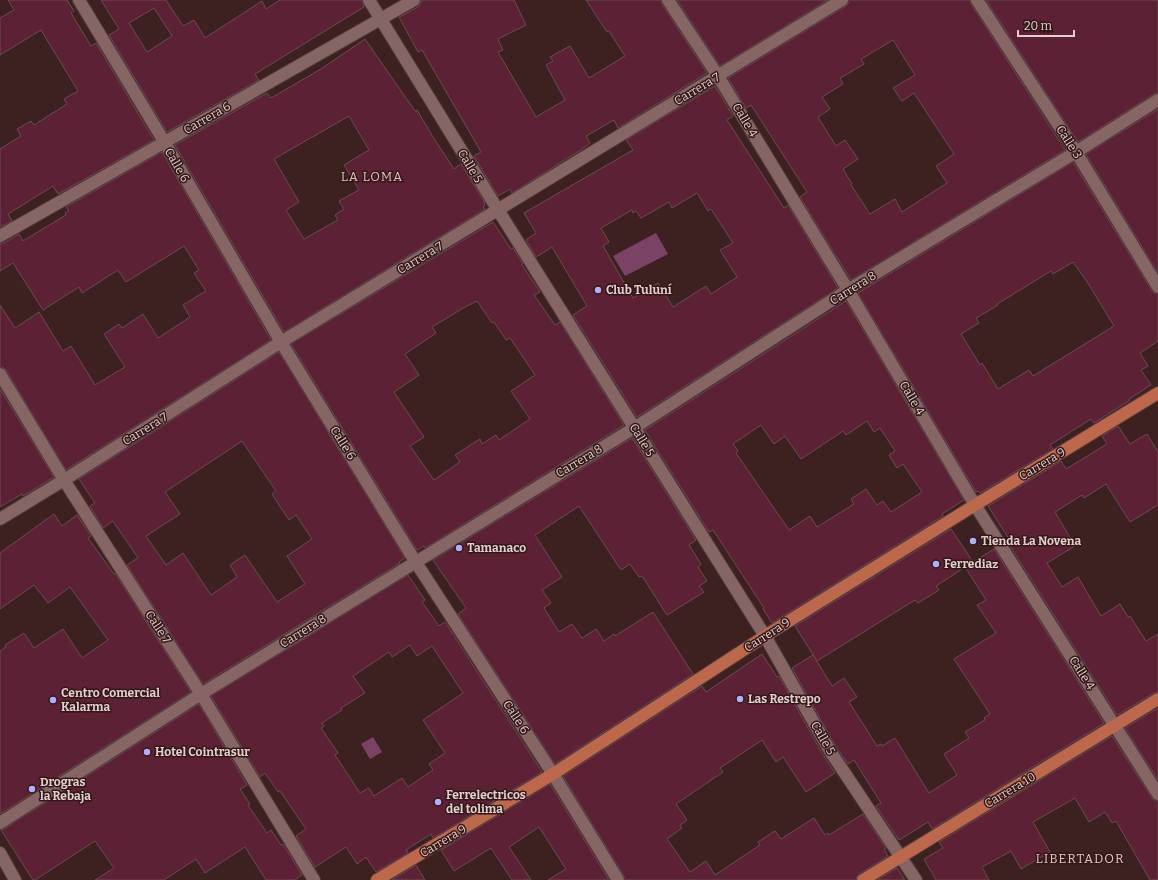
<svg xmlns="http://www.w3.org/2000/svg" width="1158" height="880" viewBox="0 0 1158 880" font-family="Bitter,serif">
	<rect width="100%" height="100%" fill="#3c2120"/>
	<!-- water -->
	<g fill="#7a4366">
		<path d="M656,233L668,254L625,276L613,256Z"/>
		<path d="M373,737L382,752L370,759L361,744Z"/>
	</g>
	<!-- building -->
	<g fill="#5d2135" stroke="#6a4c53" fill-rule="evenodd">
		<path d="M8,0H67L74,11L71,13L91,46L96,43L154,140L58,194L53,186L8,214L12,221L0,227V149L21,136L17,129L31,121L34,125L67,104L64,99L78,91L41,30L0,55V18L14,10Z"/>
		<path d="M101,0H166L183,26L194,20L205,38L262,1L266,9L280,0H362L364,7L255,74L259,80L167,132L109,35L119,29ZM154,8L172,36L147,52L129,23Z"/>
		<path d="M422,0H514L526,25L498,39L503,50L498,52L536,117L565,100L546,65L553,61L550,57L570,46L589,78L625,56L609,31L607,32L586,0H661L662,4L707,73L618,128L614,120L586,136L590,143L582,149L512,193L510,189L498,196L474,156L481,152L422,50L418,52L399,17L418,7L420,4Z"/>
		<path d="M677,0H828L720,66Z"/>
		<path d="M849,0H970L971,4L1065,150L851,280L800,197L807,192L751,105L746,108L728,78L846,6L848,4ZM893,40L915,75L893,88L902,101L914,93L954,154L936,166L947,183L902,212L895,199L870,214L851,185L852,184L843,169L858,159L845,140L836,146L818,117L830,109L822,97L843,84L840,78L864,64L861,59Z"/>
		<path d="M986,0H1158V93L1154,94L1078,142Z"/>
		<path d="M365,39L415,111L417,110L433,137L454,169L461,164L485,203L484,204L485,206L483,207L485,209L284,332L175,145L267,93L271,98L321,69ZM349,116L369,150L344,165L359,190L339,201L344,209L335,215L338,220L304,239L286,210L299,202L274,159Z"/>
		<path d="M715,86L733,116L727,120L784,208L788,205L838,288L637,417L573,315L587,306L552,247L536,257L526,240L536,233L524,213L633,150L626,140ZM697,193L708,211L711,209L733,243L720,250L737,277L711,294L706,286L673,307L658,283L633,298L603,246L609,242L601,228L632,210L633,213L636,211L641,218L669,202L672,208Z"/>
		<path d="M1158,109V273L1086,154Z"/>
		<path d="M162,152L271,340L66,470L6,370L4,368L0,367V305L15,328L39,312L63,351L71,346L95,385L125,367L104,334L119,324L122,328L143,314L158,338L190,317L183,305L206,291L194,273L199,270L184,246L126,282L118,270L82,293L79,287L43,310L13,263L0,271V243H4L19,234L23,241L66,215L65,213L69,211L66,207Z"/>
		<path d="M1073,162L1152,291L1154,293L1158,294V341L1140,353L1148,366L1141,370L1151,385L1129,399L1130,400L1094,423L1091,419L1050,445L1053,449L980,493L978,491L976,492L858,293ZM1073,262L1086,280L1114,326L1033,376L1029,370L998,389L982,363L980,365L961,334L979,323L976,318L998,305L997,304L1051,271L1053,274Z"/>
		<path d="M493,222L511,249L513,248L523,264L522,265L540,292L534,295L555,325L560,322L624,425L425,548L424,546L417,550L291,344ZM477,301L492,323L494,322L506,340L510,338L535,375L511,391L530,419L499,440L496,435L482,444L480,439L455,455L460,462L434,480L410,446L424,437L394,392L419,375L405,354L436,333L432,327L465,307Z"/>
		<path d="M846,301L964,500L942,514L943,516L772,623L763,609L764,608L713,530L709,532L645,430ZM867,421L874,432L880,428L895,451L889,455L897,468L903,464L922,492L891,512L883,501L877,505L866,489L851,499L854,504L817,527L810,516L789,530L736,453L738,451L733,444L761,425L774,444L785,436L801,459L843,431L846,435Z"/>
		<path d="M279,352L405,558L399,562L400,563L203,684L127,565L138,558L113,521L103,528L90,506L95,503L79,479ZM242,441L276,491L272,494L289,520L296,515L312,539L287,556L305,584L277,602L245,555L230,565L237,577L211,595L183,553L166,565L146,536L180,514L165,492Z"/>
		<path d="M0,389L54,477L23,496L22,494L0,507Z"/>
		<path d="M1118,426L1130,444L1147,434L1158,452V505L1130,522L1106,484L1084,498L1082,495L1055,512L1075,546L1047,563L1062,587L1078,577L1101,616L1120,604L1128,617L1130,616L1146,641L1158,634V692L1154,693L1117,715L1007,541L1009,539L988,506L1061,461L1066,469L1107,444L1102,436Z"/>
		<path d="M632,438L696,540L689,545L701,564L698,567L707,581L699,586L704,592L667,615L642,576L639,577L630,564L621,570L579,506L535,535L562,577L542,590L551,603L544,608L559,632L572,624L582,638L596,629L604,641L614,634L615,636L653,612L693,674L555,764L458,614L466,608L433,560Z"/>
		<path d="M54,514L62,526L77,515L91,536L88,538L114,574L115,573L191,692L0,814V651L6,647L5,645L24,633L34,648L63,629L82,658L108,640L70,587L48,603L34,585L0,609V553Z"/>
		<path d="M951,529L973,562L936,586L939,590L918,603L915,600L817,661L795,626Z"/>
		<path d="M994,549L1104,723L932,829L928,822L899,840L876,806L881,803L854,760L848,764L836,747L792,668L813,655L832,686L844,678L857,697L849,702L877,746L881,744L882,746L895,738L929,793L957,775L944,754L969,738L965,732L985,720L984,718L990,714L954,659L996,633L977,605L986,600L965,567Z"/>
		<path d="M408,575L425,600L422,602L439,626L445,622L542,772L433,838L431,834L406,850L408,853L376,872L366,857L357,864L346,847L315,867L296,836L306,829L280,791L278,792L265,773L260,777L211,696ZM410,645L417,656L432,646L463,693L423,720L445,753L429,764L433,770L408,787L402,778L374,796L369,788L360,793L335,755L338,753L321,728L324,726L322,723L342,710L341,708L365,693L353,676L389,652L392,657Z"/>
		<path d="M762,654L777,677L779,676L823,755L835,773L806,792L783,757L776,762L762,740L720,768L723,772L676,804L687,820L680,825L682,828L667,839L690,872L706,861L715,875L760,845L758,842L775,831L781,839L814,818L825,835L828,833L829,835L863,814L886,848L884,849L888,856L859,874L857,876L856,880H625L624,876L563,776L702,686L706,692Z"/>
		<path d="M199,704L247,785L240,789L250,804L248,805L267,833L271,830L281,845L283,844L302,875L295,880H266L245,847L205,873L196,859L164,880H95L114,868L95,841L35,880H33L1,830L4,829Z"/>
		<path d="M1158,708V780L1125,728Z"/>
		<path d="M1112,736L1152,798L1154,800L1158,801V880H1150L1116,821L1112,823L1105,812L1089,822L1075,798L1033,822L1050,852L1021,869L1011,851L982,867L989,880H936L924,859L943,848L939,842Z"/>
		<path d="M550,784L609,880H548L566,869L539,827L509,847L531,880H512L491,848L454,871L441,850Z"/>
		<path d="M416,865L425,880H392Z"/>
		<path d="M897,868L905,880H877Z"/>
	</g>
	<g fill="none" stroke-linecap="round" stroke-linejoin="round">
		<!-- minor casing -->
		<g stroke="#533c3c" stroke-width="14">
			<g id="minor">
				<path d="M79,0L165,143L281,342L415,561L553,774L618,880"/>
				<path d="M369,0L498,210L765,636L830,751L916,880"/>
				<path d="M668,0L718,76L848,290L975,505L1158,794"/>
				<path d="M977,0L1076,152L1158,287"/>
				<path d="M0,236L414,0"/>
				<path d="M0,374L64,480L201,694L314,880"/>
				<path d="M0,519L64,480L281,342L842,0"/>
				<path d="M0,823L201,694L634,428L848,290L1076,152L1158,100"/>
				<path d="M0,853L15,880"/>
			</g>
		</g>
		<!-- major casing -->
		<g stroke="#533c3c" stroke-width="14">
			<g id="major">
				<path d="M377,880L553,774L765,636L975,505L1158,393"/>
				<path d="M863,880L1158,699"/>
			</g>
		</g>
		<!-- minor -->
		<use href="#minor" stroke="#866664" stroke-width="12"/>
		<!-- major -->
		<use href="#major" stroke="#bd684a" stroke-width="12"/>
	</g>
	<!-- markers -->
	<g fill="#aeaefa" stroke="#311716" stroke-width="1.5">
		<circle cx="598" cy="290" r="4"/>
		<circle cx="973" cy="541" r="4"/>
		<circle cx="459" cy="548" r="4"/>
		<circle cx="936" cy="564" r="4"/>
		<circle cx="740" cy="699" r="4"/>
		<circle cx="53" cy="700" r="4"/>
		<circle cx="147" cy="752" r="4"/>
		<circle cx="32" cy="789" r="4"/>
		<circle cx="438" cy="802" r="4"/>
	</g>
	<g text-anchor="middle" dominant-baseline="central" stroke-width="3" stroke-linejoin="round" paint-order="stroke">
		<!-- street labels -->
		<g font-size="12" fill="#e2cfce" stroke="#311716">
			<text transform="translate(697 89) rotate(-31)">Carrera 7</text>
			<text transform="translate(207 118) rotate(-30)">Carrera 6</text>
			<text transform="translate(745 120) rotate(59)">Calle 4</text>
			<text transform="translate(1069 142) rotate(57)">Calle 3</text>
			<text transform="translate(177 165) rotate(60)">Calle 6</text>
			<text transform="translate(470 166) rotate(59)">Calle 5</text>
			<text transform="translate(420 258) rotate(-31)">Carrera 7</text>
			<text transform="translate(853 288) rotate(-32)">Carrera 8</text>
			<text transform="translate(912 398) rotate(59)">Calle 4</text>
			<text transform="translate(145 429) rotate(-32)">Carrera 7</text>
			<text transform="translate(642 440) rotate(58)">Calle 5</text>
			<text transform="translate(343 443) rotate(58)">Calle 6</text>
			<text transform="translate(579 461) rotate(-31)">Carrera 8</text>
			<text transform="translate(1042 464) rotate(-31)">Carrera 9</text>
			<text transform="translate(158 627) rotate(57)">Calle 7</text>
			<text transform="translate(303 631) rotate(-32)">Carrera 8</text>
			<text transform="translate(767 635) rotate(-33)">Carrera 9</text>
			<text transform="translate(1082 673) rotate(58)">Calle 4</text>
			<text transform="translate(516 717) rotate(57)">Calle 6</text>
			<text transform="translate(823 738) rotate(60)">Calle 5</text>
			<text transform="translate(1010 790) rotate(-31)">Carrera 10</text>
			<text transform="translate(443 841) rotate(-31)">Carrera 9</text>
		</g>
		<!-- poi labels -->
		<g font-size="12" font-weight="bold" fill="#e2cfce" stroke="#311716" text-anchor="start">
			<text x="606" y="290">Club Tuluní</text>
			<text x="981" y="541">Tienda La Novena</text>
			<text x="467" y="548">Tamanaco</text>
			<text x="944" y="564">Ferrediaz</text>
			<text x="61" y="693">Centro Comercial<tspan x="61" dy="14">Kalarma</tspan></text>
			<text x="748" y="699">Las Restrepo</text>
			<text x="155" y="752">Hotel Cointrasur</text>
			<text x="40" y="782">Drogras<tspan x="40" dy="14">la Rebaja</tspan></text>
			<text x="446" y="795">Ferrelectricos<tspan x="446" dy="14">del tolima</tspan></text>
		</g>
		<!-- neighbourhood labels -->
		<g font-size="13" letter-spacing="1" fill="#e5c0be" stroke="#311716">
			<text x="372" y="176">LA LOMA</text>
			<text x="1080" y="858">LIBERTADOR</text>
		</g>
	</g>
	<!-- scale -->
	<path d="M1018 30v6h56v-6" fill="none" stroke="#e2cfce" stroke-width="2"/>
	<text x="1024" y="30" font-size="12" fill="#e2cfce" stroke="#311716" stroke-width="3" paint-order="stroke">20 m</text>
</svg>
